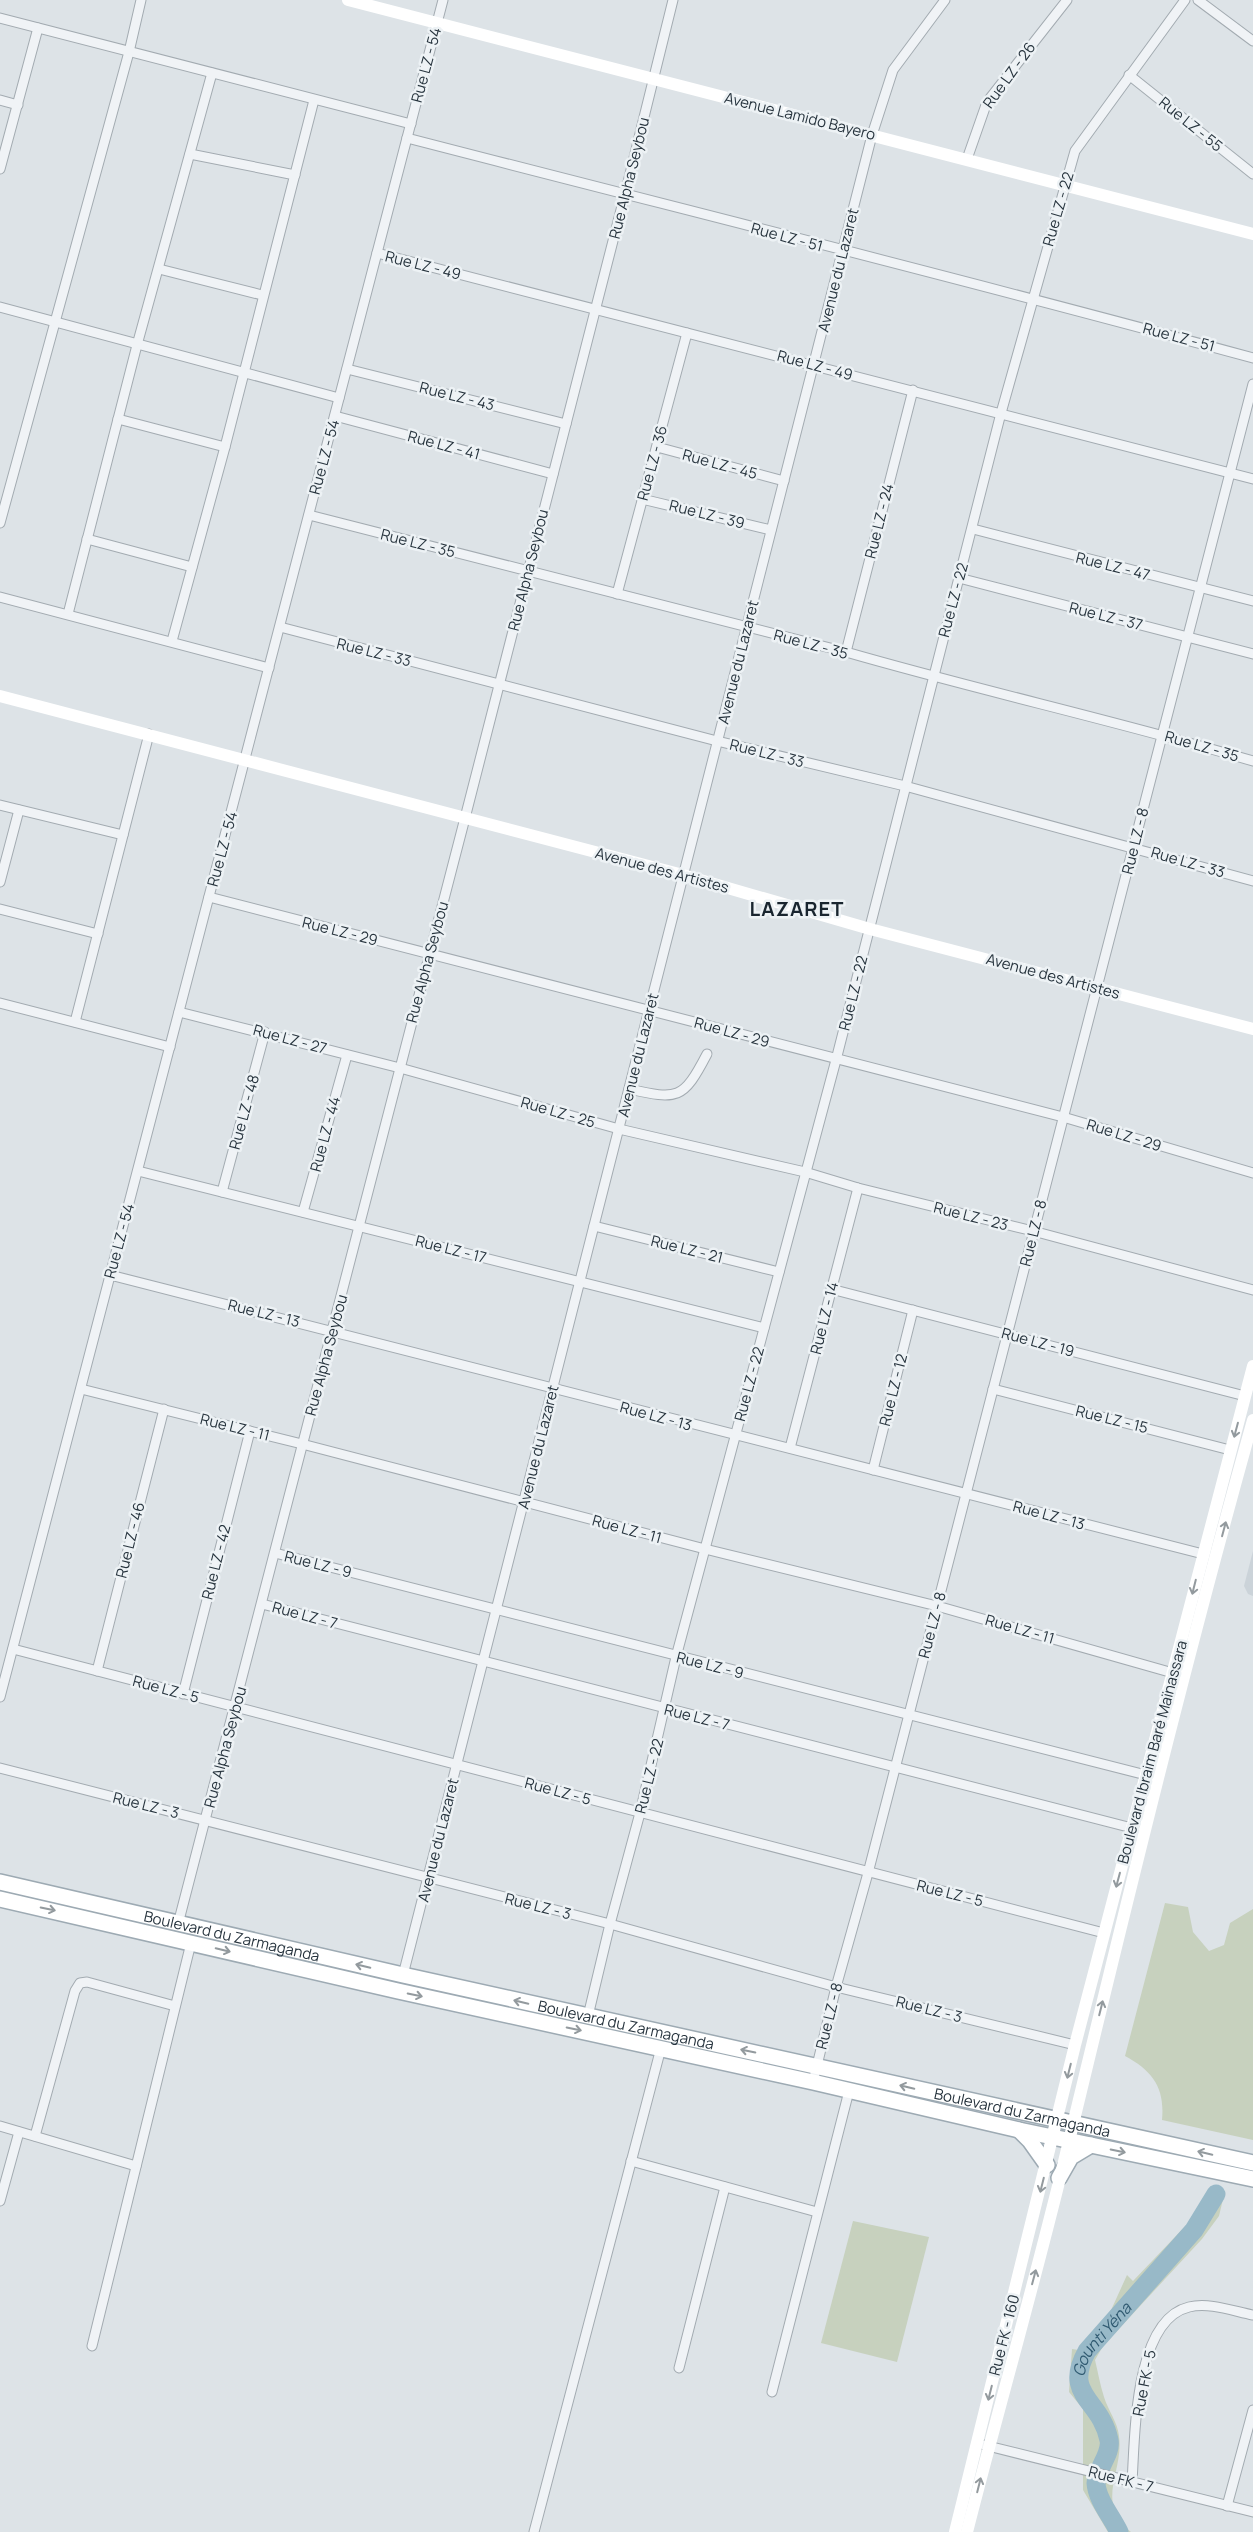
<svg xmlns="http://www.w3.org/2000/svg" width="1253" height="2532" viewBox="0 0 1253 2532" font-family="Manrope,sans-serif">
	<rect width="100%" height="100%" fill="#dde3e7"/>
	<!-- built -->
	<path fill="#cbd3d9" d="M1253,1551V1596L1248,1594L1244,1586Z"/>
	<!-- green -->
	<g fill="#c7d1be">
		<path d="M1165,1903L1188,1907L1193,1932L1209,1951L1224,1945L1230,1923L1253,1909V2140L1162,2120C1165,2088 1153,2071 1125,2056Z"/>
		<path d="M1216,2194L1224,2195L1219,2216L1202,2239L1103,2346L1095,2360C1098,2372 1100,2385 1104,2397C1108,2410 1118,2423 1119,2436C1124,2473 1094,2502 1131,2532H1108L1083,2490V2409L1069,2392L1072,2349L1092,2352L1127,2275L1133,2281Z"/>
		<path d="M853,2221L929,2237L897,2362L821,2343Z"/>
	</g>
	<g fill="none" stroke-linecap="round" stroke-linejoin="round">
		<!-- river -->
		<path stroke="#98b9c8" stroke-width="19" id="s1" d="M1119,2532C1112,2517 1097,2500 1096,2483C1096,2469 1112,2454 1109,2440C1101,2399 1062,2396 1087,2351L1194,2230L1216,2194"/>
		<!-- street casing -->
		<g stroke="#a3abb1" stroke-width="11">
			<g id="street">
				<path d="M1198,0L1253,41"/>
				<path d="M0,18L411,124"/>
				<path d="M1129,75L1253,174"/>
				<path d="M0,100L18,105"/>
				<path d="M407,138C689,211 972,281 1253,358"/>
				<path d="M190,154L295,175"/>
				<path d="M967,159L987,102L1067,0"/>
				<path d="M0,169L38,28"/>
				<path d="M377,253L1253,479"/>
				<path d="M159,269L262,295"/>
				<path d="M0,307L339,398"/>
				<path d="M347,369L566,424"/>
				<path d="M335,416L553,474"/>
				<path d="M118,419L225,447"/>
				<path d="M657,447L784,481"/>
				<path d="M642,499L771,530"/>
				<path d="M309,515L846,652C981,691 1118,721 1253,761"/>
				<path d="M0,523L129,52L141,0"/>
				<path d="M973,529L1253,601"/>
				<path d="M87,539L192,567"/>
				<path d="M959,578L1253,654"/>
				<path d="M617,594L687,333"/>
				<path d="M0,597L269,668"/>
				<path d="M68,614L137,345L212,73"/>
				<path d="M280,627L717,741L905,786L1253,881"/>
				<path d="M172,641L225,447L314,100"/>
				<path d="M846,652L913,390"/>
				<path d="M0,805L123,835"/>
				<path d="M0,882L19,810"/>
				<path d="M209,897L1063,1117L1253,1173"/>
				<path d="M0,909L98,934"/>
				<path d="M0,1003L170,1047"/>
				<path d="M179,1012L400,1068L619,1129L805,1172L858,1188L1033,1231L1253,1290"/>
				<path d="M75,1022L149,734"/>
				<path d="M629,1089C678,1100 683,1100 707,1054"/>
				<path d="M138,1171L764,1328"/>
				<path d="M222,1192L265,1032"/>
				<path d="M303,1212L347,1055"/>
				<path d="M594,1226L779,1272"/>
				<path d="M110,1275L1203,1554"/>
				<path d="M831,1289L1245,1396"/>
				<path d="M81,1389L302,1444L705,1549L937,1606L1173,1673"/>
				<path d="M993,1389L1230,1450"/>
				<path d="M790,1448L858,1188"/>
				<path d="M873,1470L913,1310"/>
				<path d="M275,1553L1146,1775"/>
				<path d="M262,1604L1132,1828"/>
				<path d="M13,1649L1104,1933"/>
				<path d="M97,1671L164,1409"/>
				<path d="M183,1694L250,1431"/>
				<path d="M0,1697L443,0"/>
				<path d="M0,1768L610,1924L836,1987L1075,2045"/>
				<path d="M178,1924L465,818L625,194L673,0"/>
				<path d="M403,1975L872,135L893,70L945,0"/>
				<path d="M588,2016L610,1924L640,1813L676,1657L836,1060L1001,413L1075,151L1185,0"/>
				<path d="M813,2082L836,1987L868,1873L1253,384"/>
				<path d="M0,2126L136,2166"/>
				<path d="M35,2136L75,1991L80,1983L87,1982L175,2006"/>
				<path d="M631,2161L817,2212"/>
				<path d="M0,2201L19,2132"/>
				<path d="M92,2346L191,1943"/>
				<path d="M679,2368L725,2187"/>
				<path d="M772,2392L849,2091"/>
				<path d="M984,2445L1253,2512"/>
				<path d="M1132,2482C1135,2437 1134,2320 1189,2307C1209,2302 1233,2311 1253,2315"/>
				<path d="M1227,2506L1253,2410"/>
				<path d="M534,2532L661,2048"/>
			</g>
		</g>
		<!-- primary casing -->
		<g stroke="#9daab3" stroke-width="18">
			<g id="primary">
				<path id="s2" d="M0,1882L403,1975L1253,2163"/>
				<path d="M0,1899L398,1991L813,2082L1019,2130L1253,2179"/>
				<path d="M1019,2130L1030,2141L1047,2165"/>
				<path d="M1059,2178L1071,2157L1091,2145"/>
			</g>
		</g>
		<!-- street -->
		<use href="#street" stroke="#f0f3f6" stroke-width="9"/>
		<!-- secondary -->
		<g stroke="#fff" stroke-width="12">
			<path d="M348,0L1253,234"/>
			<path d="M0,696L683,875L870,929L1253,1029"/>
			<path d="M955,2532L1075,2045L1253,1366"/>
			<path d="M967,2532C1000,2402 1038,2272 1069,2141C1127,1900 1186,1659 1253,1420"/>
		</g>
		<!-- primary -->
		<use href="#primary" stroke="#fff" stroke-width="15"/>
	</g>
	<!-- one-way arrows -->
	<defs><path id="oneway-shaft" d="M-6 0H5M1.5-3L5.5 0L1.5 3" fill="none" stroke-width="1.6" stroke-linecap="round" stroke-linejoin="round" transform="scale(1.25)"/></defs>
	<g stroke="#939a9e">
		<use href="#oneway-shaft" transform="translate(1236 1430) rotate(105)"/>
		<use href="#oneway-shaft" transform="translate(1224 1529) rotate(-75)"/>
		<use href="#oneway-shaft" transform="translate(1194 1587) rotate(104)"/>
		<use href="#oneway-shaft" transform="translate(1118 1880) rotate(105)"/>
		<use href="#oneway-shaft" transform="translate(48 1909) rotate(12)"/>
		<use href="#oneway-shaft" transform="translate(223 1950) rotate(13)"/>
		<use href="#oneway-shaft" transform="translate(363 1966) rotate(-167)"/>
		<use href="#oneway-shaft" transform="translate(415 1995) rotate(12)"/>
		<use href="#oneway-shaft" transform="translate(521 2002) rotate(-167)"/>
		<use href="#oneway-shaft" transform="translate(1101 2008) rotate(-76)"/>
		<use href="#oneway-shaft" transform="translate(574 2029) rotate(12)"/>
		<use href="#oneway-shaft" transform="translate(748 2051) rotate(-168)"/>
		<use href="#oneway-shaft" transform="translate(1069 2071) rotate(104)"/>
		<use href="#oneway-shaft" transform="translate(907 2087) rotate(-167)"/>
		<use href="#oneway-shaft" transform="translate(1118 2151) rotate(12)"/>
		<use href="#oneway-shaft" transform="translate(1205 2153) rotate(-167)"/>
		<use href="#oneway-shaft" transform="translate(1042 2185) rotate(104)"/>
		<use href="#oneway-shaft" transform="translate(1034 2277) rotate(-75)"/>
		<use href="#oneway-shaft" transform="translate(990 2393) rotate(104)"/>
		<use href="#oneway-shaft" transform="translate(979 2485) rotate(-76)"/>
	</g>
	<g text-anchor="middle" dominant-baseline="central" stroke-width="5" stroke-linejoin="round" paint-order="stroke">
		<!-- street labels -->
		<g font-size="15" fill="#27343e" stroke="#edf2f5">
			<text transform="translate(426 65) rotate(-75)">Rue LZ - 54</text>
			<text transform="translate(1009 75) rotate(-54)">Rue LZ - 26</text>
			<text transform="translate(800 116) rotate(14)">Avenue Lamido Bayero</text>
			<text transform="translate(1191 124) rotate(39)">Rue LZ - 55</text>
			<text transform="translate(629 178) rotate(-76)">Rue Alpha Seybou</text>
			<text transform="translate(1058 209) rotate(-74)">Rue LZ - 22</text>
			<text transform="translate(787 237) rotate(15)">Rue LZ - 51</text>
			<text transform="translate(423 265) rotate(14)">Rue LZ - 49</text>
			<text transform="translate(838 270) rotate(-76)">Avenue du Lazaret</text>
			<text transform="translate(1179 337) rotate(15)">Rue LZ - 51</text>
			<text transform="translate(815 365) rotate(15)">Rue LZ - 49</text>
			<text transform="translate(457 396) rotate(14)">Rue LZ - 43</text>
			<text transform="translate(444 445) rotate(15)">Rue LZ - 41</text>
			<text transform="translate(324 457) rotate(-75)">Rue LZ - 54</text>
			<text transform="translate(652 463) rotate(-75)">Rue LZ - 36</text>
			<text transform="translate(720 464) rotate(15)">Rue LZ - 45</text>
			<text transform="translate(707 514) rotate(14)">Rue LZ - 39</text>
			<text transform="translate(879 521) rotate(-76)">Rue LZ - 24</text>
			<text transform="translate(418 543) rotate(14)">Rue LZ - 35</text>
			<text transform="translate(1113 566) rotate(14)">Rue LZ - 47</text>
			<text transform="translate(528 570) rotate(-76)">Rue Alpha Seybou</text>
			<text transform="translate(953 600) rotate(-75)">Rue LZ - 22</text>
			<text transform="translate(1106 616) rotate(14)">Rue LZ - 37</text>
			<text transform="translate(811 644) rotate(15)">Rue LZ - 35</text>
			<text transform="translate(374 652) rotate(14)">Rue LZ - 33</text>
			<text transform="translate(738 662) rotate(-76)">Avenue du Lazaret</text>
			<text transform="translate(1202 746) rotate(16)">Rue LZ - 35</text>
			<text transform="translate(767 753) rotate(14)">Rue LZ - 33</text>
			<text transform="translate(1135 841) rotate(-76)">Rue LZ - 8</text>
			<text transform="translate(222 849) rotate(-75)">Rue LZ - 54</text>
			<text transform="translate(1188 862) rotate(16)">Rue LZ - 33</text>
			<text transform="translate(662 870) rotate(15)">Avenue des Artistes</text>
			<text transform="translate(340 931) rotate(14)">Rue LZ - 29</text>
			<text transform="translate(427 962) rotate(-75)">Rue Alpha Seybou</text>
			<text transform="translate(1053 976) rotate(15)">Avenue des Artistes</text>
			<text transform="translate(853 993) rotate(-76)">Rue LZ - 22</text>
			<text transform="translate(732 1032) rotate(15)">Rue LZ - 29</text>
			<text transform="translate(290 1039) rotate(15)">Rue LZ - 27</text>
			<text transform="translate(638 1055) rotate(-76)">Avenue du Lazaret</text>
			<text transform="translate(244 1112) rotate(-75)">Rue LZ - 48</text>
			<text transform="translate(558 1112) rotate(16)">Rue LZ - 25</text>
			<text transform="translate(325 1134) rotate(-75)">Rue LZ - 44</text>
			<text transform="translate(1124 1135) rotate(17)">Rue LZ - 29</text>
			<text transform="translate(971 1216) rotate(14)">Rue LZ - 23</text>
			<text transform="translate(1033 1233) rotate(-76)">Rue LZ - 8</text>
			<text transform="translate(119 1241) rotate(-75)">Rue LZ - 54</text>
			<text transform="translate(451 1249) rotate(14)">Rue LZ - 17</text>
			<text transform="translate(687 1249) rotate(14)">Rue LZ - 21</text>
			<text transform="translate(264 1313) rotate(14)">Rue LZ - 13</text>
			<text transform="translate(824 1318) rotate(-76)">Rue LZ - 14</text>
			<text transform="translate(1038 1342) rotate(15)">Rue LZ - 19</text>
			<text transform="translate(326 1355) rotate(-75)">Rue Alpha Seybou</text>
			<text transform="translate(749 1384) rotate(-75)">Rue LZ - 22</text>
			<text transform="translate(893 1390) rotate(-76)">Rue LZ - 12</text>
			<text transform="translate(656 1416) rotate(15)">Rue LZ - 13</text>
			<text transform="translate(1112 1419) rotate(14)">Rue LZ - 15</text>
			<text transform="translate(235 1427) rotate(14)">Rue LZ - 11</text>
			<text transform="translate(538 1447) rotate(-76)">Avenue du Lazaret</text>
			<text transform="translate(1049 1515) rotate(15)">Rue LZ - 13</text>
			<text transform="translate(627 1529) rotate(15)">Rue LZ - 11</text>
			<text transform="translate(130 1540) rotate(-76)">Rue LZ - 46</text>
			<text transform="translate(216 1562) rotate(-76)">Rue LZ - 42</text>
			<text transform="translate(318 1564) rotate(14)">Rue LZ - 9</text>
			<text transform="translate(305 1615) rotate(15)">Rue LZ - 7</text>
			<text transform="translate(932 1625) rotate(-75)">Rue LZ - 8</text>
			<text transform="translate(1020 1629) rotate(16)">Rue LZ - 11</text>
			<text transform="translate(710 1665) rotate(14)">Rue LZ - 9</text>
			<text transform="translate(166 1689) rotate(15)">Rue LZ - 5</text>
			<text transform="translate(697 1717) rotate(14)">Rue LZ - 7</text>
			<text transform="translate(225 1747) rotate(-75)">Rue Alpha Seybou</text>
			<text transform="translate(1152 1752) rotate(-75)">Boulevard Ibraim Baré Maïnassara</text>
			<text transform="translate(649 1776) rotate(-76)">Rue LZ - 22</text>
			<text transform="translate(558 1791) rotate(15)">Rue LZ - 5</text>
			<text transform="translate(146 1805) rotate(14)">Rue LZ - 3</text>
			<text transform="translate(438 1840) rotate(-76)">Avenue du Lazaret</text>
			<text transform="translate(950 1893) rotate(14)">Rue LZ - 5</text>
			<text transform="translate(538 1906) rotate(14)">Rue LZ - 3</text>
			<text stroke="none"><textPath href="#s2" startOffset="238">Boulevard du Zarmaganda</textPath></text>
			<text transform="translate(929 2009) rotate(14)">Rue LZ - 3</text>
			<text transform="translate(829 2016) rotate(-76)">Rue LZ - 8</text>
			<text stroke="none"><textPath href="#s2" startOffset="642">Boulevard du Zarmaganda</textPath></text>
			<text stroke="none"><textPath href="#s2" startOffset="1048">Boulevard du Zarmaganda</textPath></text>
			<text transform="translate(1004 2335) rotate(-76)">Rue FK - 160</text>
			<text transform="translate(1144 2383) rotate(-79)">Rue FK - 5</text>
			<text transform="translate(1121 2479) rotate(14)">Rue FK - 7</text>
		</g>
		<!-- water labels -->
		<g font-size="16" font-style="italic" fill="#315b72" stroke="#edf2f5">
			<text stroke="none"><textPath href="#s1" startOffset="216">Gounti Yéna</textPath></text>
		</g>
		<!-- district labels -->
		<g font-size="20" font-weight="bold" letter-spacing="1" fill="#19252f" stroke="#edf2f5">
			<text x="797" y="908">LAZARET</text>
		</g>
	</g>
</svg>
